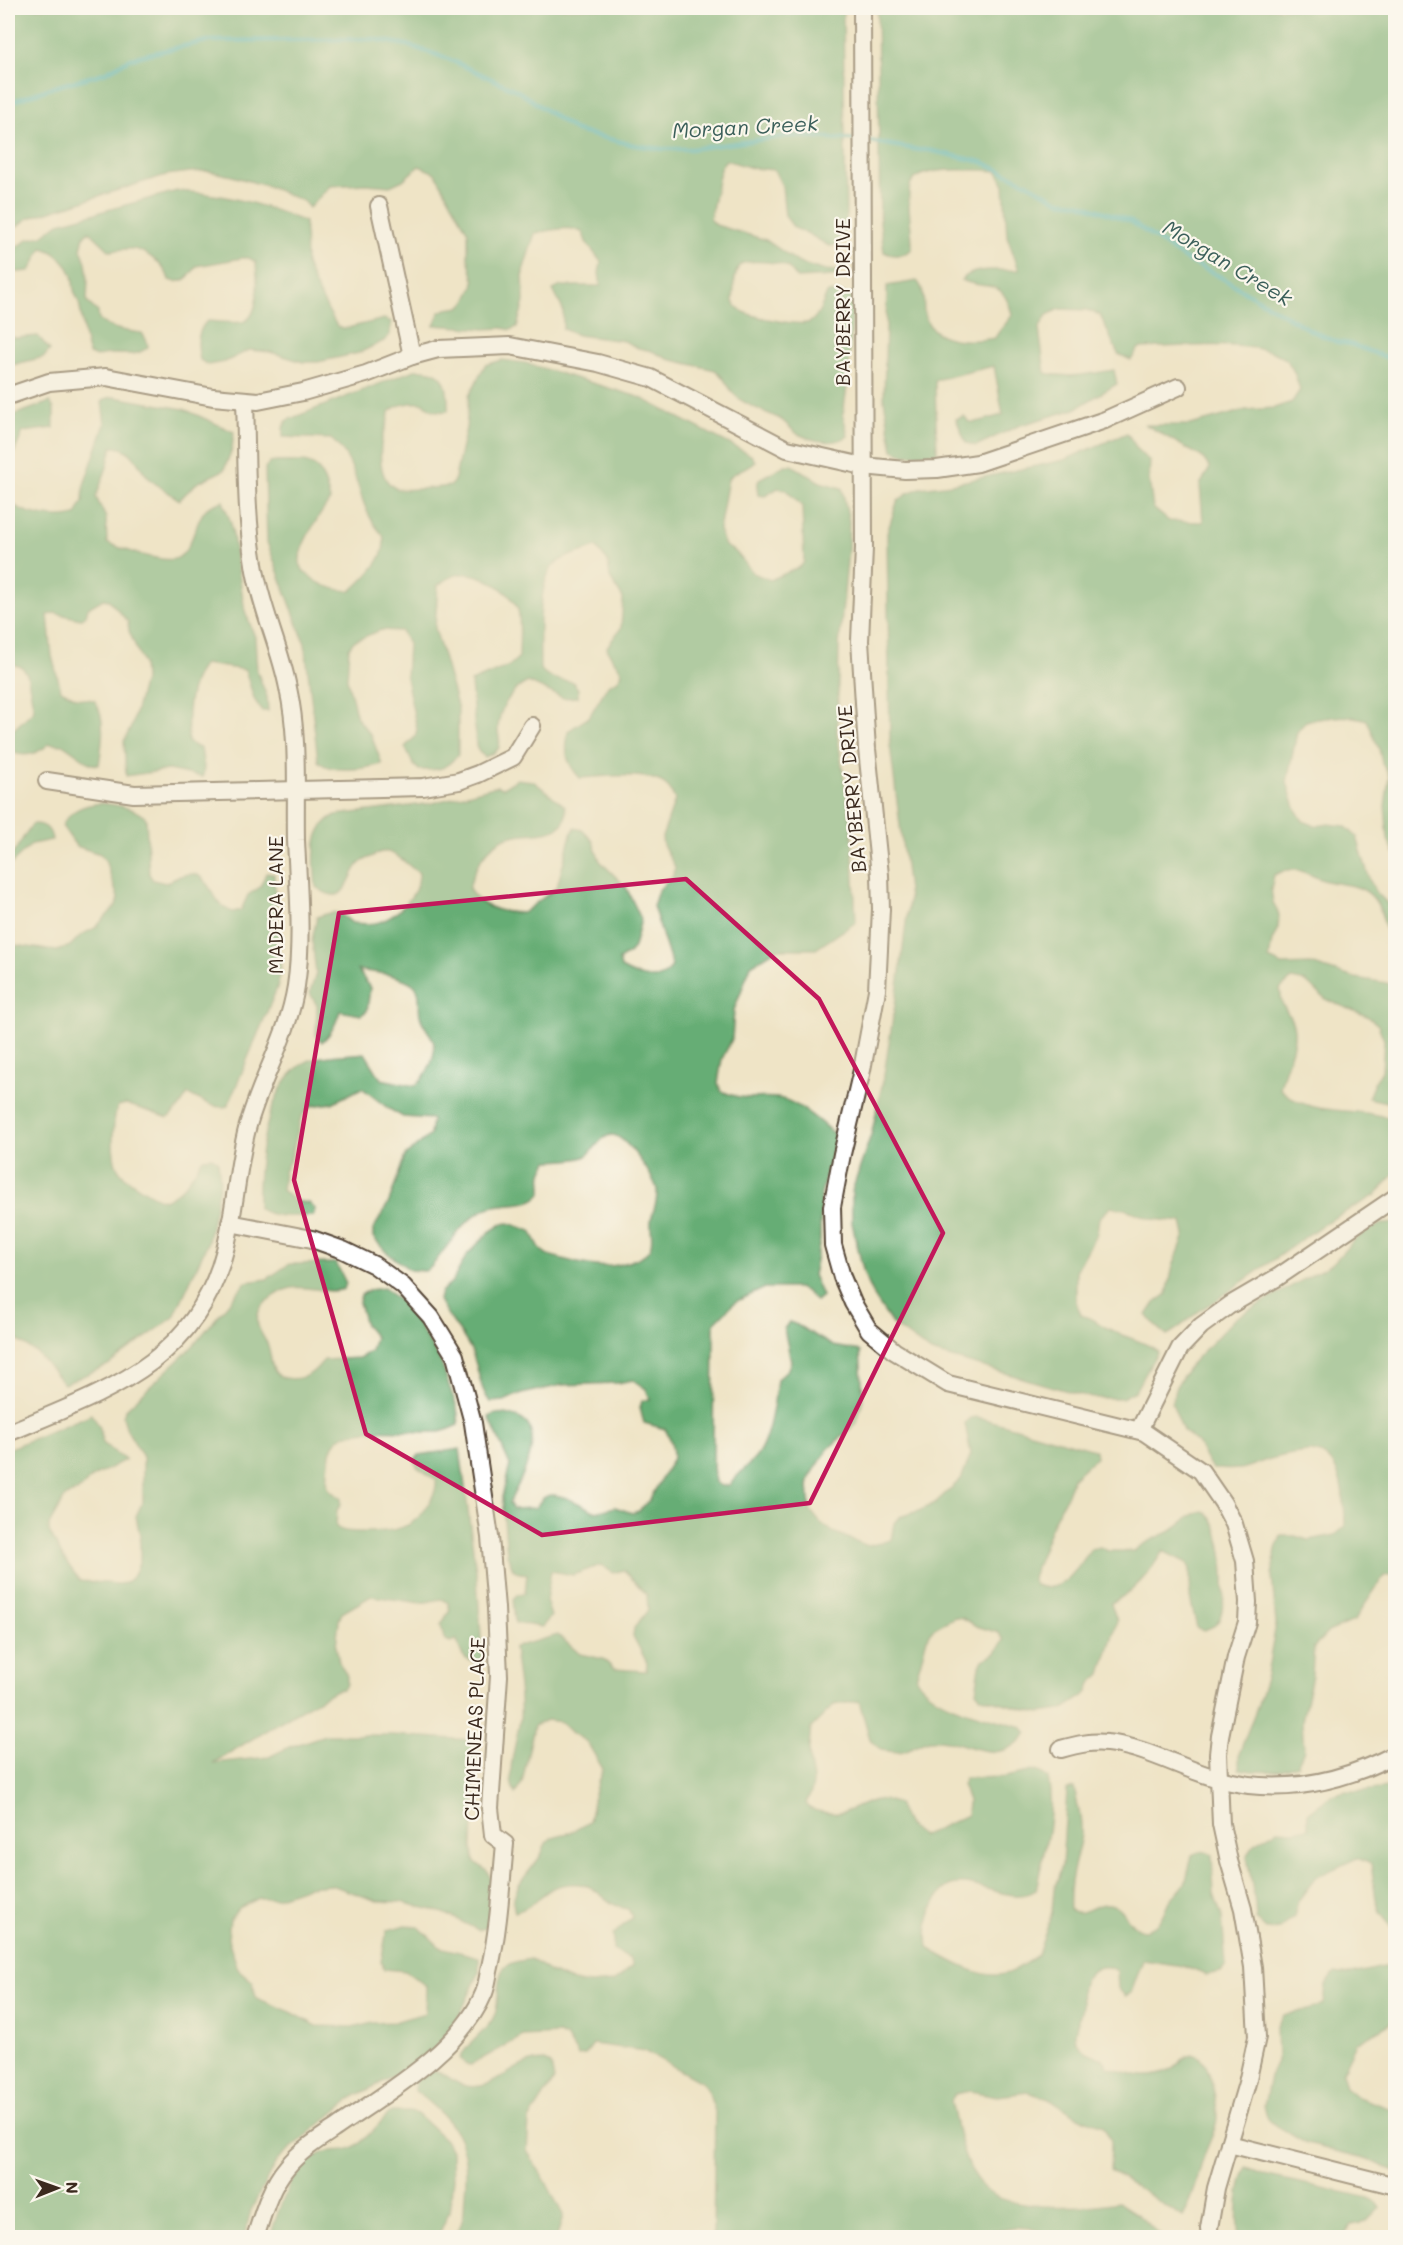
<svg xmlns="http://www.w3.org/2000/svg" width="1403" height="2245" viewBox="0 0 1403 2245" font-family="Mali,sans-serif">
	<rect width="100%" height="100%" fill="#fbf7ec"/>
	<filter id="ink" filterUnits="userSpaceOnUse"><feTurbulence type="fractalNoise" baseFrequency=".0167" numOctaves="2"/><feDisplacementMap in="SourceGraphic" scale="12" xChannelSelector="R" yChannelSelector="G"/><feConvolveMatrix kernelMatrix="1 2 1 2 8 2 1 2 1" color-interpolation-filters="sRGB"/></filter>
	<filter id="wash" filterUnits="userSpaceOnUse"><feTurbulence type="fractalNoise" baseFrequency=".008" numOctaves="4" result="noise"/><feDisplacementMap in="SourceGraphic" scale="24" xChannelSelector="R" yChannelSelector="G"/><feGaussianBlur stdDeviation="1.35" result="paint"/><feColorMatrix in="noise" values="0 0 0 0 0 0 0 0 0 0 0 0 0 0 0 0 0 1.4 0 .05"/><feComposite in="paint" operator="in"/></filter>
	<g filter="url(#wash)">
		<rect width="100%" height="100%" fill="#efe4c6"/>
		<!-- forest -->
		<g fill="#66ad74" stroke="#506c49" stroke-width="1.5">
			<path d="M8,8H843L846,221L842,241L836,245L829,246L807,233L794,228L785,216L782,186L774,170L752,168L726,160L721,166L710,219L716,225L766,240L799,263L822,270L839,271L834,276L797,278C794,275 791,269 787,267C780,262 746,259 740,265C733,272 734,293 733,302C736,306 740,310 744,312C754,317 801,327 810,322C819,316 823,303 827,293L836,292L851,295L853,305L848,380L843,415L848,436C834,446 813,441 798,434C791,430 787,423 780,419C767,412 749,407 738,398C728,390 725,376 715,370L668,359L652,351L638,348L624,341L577,335L563,329V310L553,290L561,286H601L599,273L601,262L586,242L583,233C569,224 551,231 535,233L523,271L524,302L517,327L511,330L502,328L485,329L434,325L440,312L446,309L460,307L466,301L473,287L474,280L468,258V232L435,173L419,166L403,180L390,186L366,184L330,186L309,208L303,201L270,187L232,176L208,171L190,172L166,175L29,218L8,233Z"/>
			<path d="M877,8H1395V854L1388,840L1385,806L1389,776L1382,763L1379,749L1367,720C1347,713 1327,718 1306,721L1297,732L1287,782L1295,808L1303,821L1316,826L1329,824L1345,826L1357,837L1370,881L1377,893L1395,911V951C1383,936 1386,914 1374,899C1361,882 1341,886 1323,880C1311,876 1300,868 1287,870C1283,871 1278,873 1274,875L1271,889L1273,902L1279,915L1278,928L1272,941L1269,959L1282,965L1311,964L1355,978L1387,983L1395,988V1104L1368,1098L1374,1083L1382,1071L1384,1040L1378,1025L1367,1016L1327,1000L1306,982L1292,979L1280,989C1281,993 1281,999 1282,1003C1286,1013 1293,1018 1294,1029C1296,1049 1283,1069 1280,1089C1307,1115 1344,1108 1378,1115C1384,1117 1390,1118 1395,1121V1173L1376,1195L1325,1223L1214,1302C1195,1310 1187,1325 1167,1335L1156,1326L1147,1315L1155,1303L1167,1294L1173,1266L1185,1235L1182,1222L1152,1219L1125,1209L1111,1207L1099,1218L1097,1233L1076,1271V1302L1081,1315C1092,1318 1098,1323 1107,1328C1123,1337 1142,1340 1158,1351L1135,1391L1122,1398H1092L931,1352L892,1324L876,1300L864,1274L852,1223V1191L872,1132L883,1081L899,979L909,899L890,745L887,533L897,502L908,493L920,488L951,484L1064,460L1127,433L1140,453L1150,461L1149,479L1153,508L1169,521L1203,522L1200,485L1210,468L1202,457L1146,425H1190L1246,410L1274,408L1292,402L1300,390C1297,380 1294,368 1286,360C1265,338 1171,347 1139,348L1131,360L1118,354L1100,315L1087,310L1059,309L1047,315L1039,329L1045,373C1068,379 1090,374 1114,370L1117,384L1075,409L1018,426L976,446L966,443L956,419L964,416L969,422C982,423 991,417 1003,415L994,366L935,380L937,453L906,455L893,450L884,400L887,286L917,281C925,289 923,301 924,312C930,344 970,342 995,338C1000,328 1009,322 1012,314C1001,275 988,292 961,280C975,265 1001,272 1019,270L1007,236L1004,185L997,171C980,170 919,165 911,183C905,198 913,232 912,249C904,256 893,257 884,252L880,223Z"/>
			<path d="M177,191C222,193 264,204 305,222L306,264L318,292L337,326L343,329L384,319L392,322L389,336L384,341L359,353L318,362H303L270,352L249,350L225,362L208,365L200,360C197,346 196,332 207,321C217,321 236,325 245,321C261,313 257,276 256,262L249,258H242L197,266C189,277 183,285 169,280C166,266 147,252 134,249C127,248 117,250 110,251L89,231L84,236L81,249L86,262L88,278L87,302L98,312L99,320C111,330 126,331 142,333L147,341L148,347C132,361 114,349 96,357L89,354C83,339 83,320 79,303C78,299 75,295 74,290C73,286 73,280 72,276C67,262 56,251 42,248L30,271L8,273V249L22,244L28,239L42,236L59,223L67,221Z"/>
			<path d="M8,335L15,338L38,336L50,350L44,357L8,366Z"/>
			<path d="M502,360L525,363L639,397L751,455L755,461C747,469 735,470 728,479L719,530L725,546L736,552L753,573L770,580L800,567L804,562L802,506L786,490L778,488L765,496L758,495L757,487L759,479L785,465H792L820,482L842,488L849,521L848,551L839,646L837,733L852,830L856,922L816,949H777L751,965L734,1010L732,1039L722,1059L718,1083L721,1091C727,1093 733,1096 739,1097C753,1099 768,1096 782,1099C799,1103 823,1124 836,1136L821,1194L820,1241L813,1275L822,1296L816,1301L805,1291L798,1288H765L735,1302L714,1323L713,1467L715,1482L721,1486L730,1485C739,1472 747,1468 756,1457C769,1441 775,1399 777,1379L788,1369L791,1361L784,1329L789,1322L797,1325L833,1346L860,1351L863,1400L857,1423L828,1449L810,1477L808,1486L810,1510L820,1522L833,1532L868,1546L891,1540L894,1523L899,1517L919,1511L935,1503L961,1479L971,1454L965,1423L970,1418L977,1417L1095,1450L1096,1457L1073,1478L1066,1497L1054,1520L1032,1578L1035,1585C1062,1596 1078,1568 1091,1549L1100,1547L1108,1551H1134C1144,1541 1158,1538 1171,1531C1179,1526 1192,1512 1202,1512C1225,1513 1231,1611 1216,1624C1214,1627 1208,1628 1204,1630L1197,1628L1190,1598V1569L1187,1563L1163,1551C1149,1573 1135,1592 1111,1603L1117,1621L1101,1674L1091,1683L1088,1692L1082,1697L1062,1710L1039,1713L981,1697L976,1691L980,1666L983,1660L996,1653L1004,1640L999,1633L976,1626L963,1618L955,1617L934,1628L928,1635L916,1678C933,1708 991,1717 1022,1727L1027,1733C997,1772 967,1737 930,1740C920,1741 914,1748 904,1751C898,1753 888,1751 881,1750L870,1739L859,1701L834,1705L811,1728C810,1736 809,1744 809,1752C809,1776 820,1778 806,1803L809,1808C819,1812 827,1814 838,1813C863,1810 868,1792 898,1804L908,1826L922,1836L967,1815L968,1801L962,1785L965,1778L1006,1777L1037,1770L1048,1778C1056,1815 1043,1854 1036,1890C1009,1909 963,1868 942,1891C939,1894 937,1899 935,1903C927,1917 926,1932 928,1948C947,1959 981,1980 1004,1974C1015,1972 1028,1961 1038,1955L1052,1912L1054,1890L1062,1865L1067,1790L1074,1788C1077,1803 1083,1820 1081,1835C1076,1863 1068,1880 1070,1910C1085,1918 1094,1902 1110,1904C1125,1907 1129,1928 1143,1930C1146,1930 1153,1927 1156,1925C1162,1919 1165,1908 1170,1901C1174,1894 1182,1890 1185,1883C1188,1874 1190,1864 1192,1855C1199,1851 1204,1850 1212,1855L1214,1894L1222,1917L1226,1965L1221,1972L1206,1975L1183,1966L1143,1960L1131,1993L1125,1996L1118,1988L1117,1971C1103,1961 1086,1971 1082,1987C1080,1993 1083,2000 1082,2006C1081,2017 1071,2033 1077,2043C1085,2057 1102,2052 1108,2067C1129,2073 1150,2082 1171,2070C1179,2065 1183,2055 1194,2055C1202,2056 1206,2064 1208,2071C1213,2086 1217,2101 1217,2117C1217,2129 1208,2144 1204,2156C1197,2178 1194,2198 1183,2217L1110,2170L1111,2141L1103,2126L1079,2117L1049,2099L1028,2092L997,2096L970,2091L955,2094L951,2102C957,2126 961,2155 975,2177C978,2181 983,2188 987,2191C1012,2211 1087,2208 1118,2202L1138,2215L1162,2237H1058L1029,2228L1014,2227L992,2231L991,2238L713,2237L715,2111L706,2087L701,2082L645,2051L593,2044L585,2055L578,2056L566,2037L558,2034L523,2036L471,2065L465,2064L460,2058C467,2042 488,2032 495,2014C500,2001 495,1980 504,1968C510,1961 523,1961 531,1959L550,1972L573,1982L590,1984L613,1982L633,1966L630,1959L613,1950V1935L632,1917L628,1909C612,1908 602,1893 588,1886C578,1882 560,1884 551,1889C538,1897 531,1908 515,1912C507,1890 531,1872 541,1855C544,1849 544,1843 550,1839C554,1835 562,1835 568,1833C575,1831 582,1826 589,1822L595,1790L603,1769L587,1742L572,1733L561,1722L546,1720L534,1726L522,1783L515,1794C504,1772 518,1741 520,1717C522,1695 516,1670 514,1647L558,1635L580,1654L603,1659L614,1669L646,1671L647,1663L633,1636L634,1628L648,1610L647,1595L624,1570L613,1573L601,1565L573,1575L551,1571L546,1601L551,1616L542,1627L515,1623L513,1599L518,1594L525,1593L527,1574L519,1573L513,1569L507,1554L502,1497L510,1465L489,1417C499,1411 505,1414 516,1417C551,1428 519,1483 509,1503L513,1509L535,1508C538,1505 541,1499 545,1497C556,1489 585,1507 596,1512L615,1507L632,1513L639,1511L650,1499L673,1458C673,1446 671,1439 665,1429L644,1423L640,1408L642,1401L650,1399L646,1389L633,1380L617,1383L562,1385L517,1395L504,1401L490,1402C478,1387 479,1365 470,1348C461,1331 447,1317 439,1300L441,1292L452,1282L467,1255L489,1232L502,1224L509,1223L531,1231L541,1250L548,1255C580,1263 603,1274 636,1259C642,1256 647,1254 650,1248C654,1240 650,1230 651,1221C653,1210 658,1201 657,1190C656,1179 625,1135 612,1135C600,1135 594,1153 584,1157C574,1161 559,1160 548,1161C546,1165 543,1170 542,1174C540,1181 545,1190 539,1196C526,1208 501,1201 485,1209C465,1218 445,1250 431,1267L425,1271L410,1270L385,1251L373,1237V1230L389,1202L405,1156L430,1135L432,1119L403,1117L389,1109L362,1088L332,1103L311,1106L301,1117L291,1158L284,1172L282,1190L294,1201L309,1203L315,1209L313,1216C295,1216 274,1219 258,1208C256,1166 266,1079 310,1060C323,1055 350,1055 365,1053L381,1079L415,1086C426,1078 438,1054 433,1040C429,1031 422,1025 420,1015C418,1005 422,991 413,984C399,974 375,973 358,970L370,988L367,1011L361,1015L340,1011C336,1023 332,1033 322,1042L316,1035L317,1006L310,993L316,973L312,940L317,917C335,910 337,910 352,923C359,923 369,925 376,923C396,919 420,893 419,873C408,866 400,855 388,852C383,851 379,852 375,855C370,858 362,860 359,864C346,879 347,910 316,887C314,863 309,828 336,815L433,803L497,786L503,788L517,779L533,781L565,806C573,842 524,829 505,838C485,848 474,868 469,889C480,908 503,913 523,913L557,887L571,834L575,828L582,830L593,841L600,861L626,887L641,919L634,947L630,953L619,960L621,968C637,977 662,986 672,966L653,906L658,891L673,875L675,867L663,845L662,837L675,800C673,796 671,790 668,787C651,770 603,777 580,778C565,762 565,752 568,731L589,717L608,685L618,680L622,673C618,663 609,658 607,647L621,628L623,598L610,578L608,562L596,547C586,551 564,556 556,563C536,579 540,644 540,668C548,680 561,680 573,682L578,689V697L563,698L528,682C510,690 498,711 498,730C498,736 502,744 498,749C495,753 489,755 485,757L479,752L476,745L471,682L509,666L519,657C519,644 521,622 518,610C511,589 475,567 453,576C448,578 443,582 438,585L435,628L458,709V755C443,771 440,770 419,770L413,764L405,747L415,737L417,729L406,678L408,644L401,631L381,630L354,641L349,648L347,679L357,718L371,735L382,764C365,769 331,774 318,761L305,644L267,542L265,468L270,462C311,462 319,455 330,500C320,515 298,545 300,563C301,570 307,574 312,578C323,587 336,590 351,591C366,577 389,557 383,535C354,506 363,465 331,439L283,437V428L287,420L414,370C445,368 449,383 448,411C438,413 430,410 423,403C412,402 397,404 389,412C389,423 384,429 382,439C379,455 379,483 398,489C407,491 441,487 451,486L455,478L466,428L469,396L485,365Z"/>
			<path d="M114,397L184,409L234,432L232,449L224,470L197,483L179,500C170,493 159,487 151,480C137,467 134,446 112,447L107,467L96,497L106,518L107,543C121,548 166,566 179,557C193,548 195,520 206,509C210,505 218,503 223,501L231,523L245,611L255,637L257,671L267,697L268,711H262L254,699L245,670L204,664C187,686 187,714 188,742L201,749L204,767L203,777L168,770L126,776L124,741L132,725L144,680L143,664L129,631L128,622L109,600L103,599L88,608L86,615L80,619L55,613L48,615L52,656L61,690L77,698L94,700C107,716 102,746 99,765L91,764L64,745L49,744C39,753 26,758 12,752L9,734L34,710L27,674L22,667L8,663V610L15,604L8,581V500C21,515 57,520 76,515L83,501L84,485L105,424L102,402L107,398Z"/>
			<path d="M50,402L54,409V428L23,432L8,467V417Z"/>
			<path d="M101,803C116,805 134,807 146,818L149,874L153,880L166,883C214,854 204,903 233,912L241,910L248,895L260,887L266,873L274,874L281,972L277,988L228,1106C214,1110 201,1100 188,1094L179,1108L168,1118L126,1104L118,1106C113,1117 114,1126 113,1138C113,1165 116,1173 139,1187C147,1192 155,1198 164,1200C184,1192 192,1175 203,1158L212,1157L218,1161L220,1181L208,1242L174,1317L108,1365L64,1384L37,1353L8,1334V944L57,951L70,946L81,935L95,928L116,906L118,898L105,860L100,854L76,846L62,826C70,809 84,805 101,803Z"/>
			<path d="M33,824C44,823 51,829 52,840L32,844L8,867V859C16,853 24,833 33,824Z"/>
			<path d="M1395,1223V1574L1384,1576L1354,1621L1328,1632L1314,1647L1312,1675L1302,1721L1304,1750L1297,1765C1278,1773 1259,1773 1239,1769V1754L1258,1704L1267,1675L1276,1624L1272,1576L1276,1549L1281,1536H1295L1308,1540L1335,1535L1345,1527C1345,1504 1344,1455 1312,1452C1303,1451 1277,1457 1267,1460C1258,1463 1249,1468 1240,1469C1231,1470 1221,1469 1212,1469L1197,1443L1183,1431L1172,1403L1175,1388L1190,1365L1235,1318L1333,1263L1354,1240L1368,1230L1382,1224Z"/>
			<path d="M336,1263L346,1283L344,1289C324,1296 300,1280 281,1292C274,1296 263,1303 260,1309C253,1323 261,1333 267,1343C271,1351 270,1362 274,1370C280,1382 301,1380 311,1373C316,1370 320,1364 324,1360L359,1358L371,1351L375,1337L365,1325L359,1302L361,1295L369,1290L384,1288L407,1307L440,1360L457,1408L459,1425C452,1428 444,1432 437,1432C414,1433 352,1424 336,1441C329,1449 329,1462 328,1472C326,1489 327,1489 341,1498V1505L337,1510L336,1527C344,1533 353,1531 363,1532C392,1532 416,1530 430,1501C434,1494 437,1489 436,1480L417,1467L415,1460L419,1455L460,1449L477,1579L483,1664C464,1660 462,1659 457,1640L450,1642L444,1639L441,1625L450,1610L448,1603L442,1599L421,1603L371,1596L342,1613L339,1620L336,1646L339,1662L347,1676V1684L343,1689L336,1690L293,1714L213,1763L269,1757L289,1747L325,1735H392L471,1740L476,1748L472,1847L474,1861L487,1871L494,1885L489,1922L485,1928L478,1930L444,1913L401,1902L377,1901L331,1885L308,1887L276,1898H259L239,1908L230,1919L228,1939L238,1969L253,1982L256,1998L291,2012L317,2026L357,2027L372,2023L394,2022L425,2013L426,1986L405,1971L384,1969L381,1961L387,1930L403,1926L419,1927L440,1947L479,1957V1973L455,2025L432,2051L396,2075L352,2098L277,2160L251,2210L244,2237L8,2238V1449L92,1414L100,1428L103,1443L125,1460L91,1478L81,1489L65,1497L49,1525V1531L62,1556L80,1581L118,1584L126,1583L134,1575L140,1561V1536L136,1516L143,1501V1457L127,1430L123,1417L125,1410L192,1347L246,1282L267,1279L289,1264Z"/>
			<path d="M1395,1787V1931L1380,1913L1376,1899L1371,1864L1357,1858L1316,1877L1298,1901L1294,1917L1280,1929H1266L1256,1920L1255,1903L1247,1857L1254,1844L1277,1830L1294,1831L1308,1828V1813L1332,1795L1346,1791H1362Z"/>
			<path d="M1395,1958V2021L1356,2043L1342,2072L1346,2087L1358,2097L1395,2110V2172L1368,2159L1307,2144L1268,2121L1264,2106L1270,2076L1277,2061L1276,2028L1283,2015C1298,2011 1311,2012 1324,2003L1326,1985L1335,1973C1354,1977 1371,1968 1390,1966Z"/>
			<path d="M545,2061L551,2064L554,2080L529,2120L527,2151L545,2180L563,2215L557,2237H453C455,2232 461,2227 462,2221C465,2213 464,2202 465,2193C471,2139 453,2122 414,2090L415,2082L433,2070C446,2072 454,2084 466,2086C494,2091 507,2068 531,2062C535,2061 540,2062 545,2061Z"/>
			<path d="M391,2112H409L417,2114L445,2140L452,2153L453,2179L449,2212L438,2237H270C280,2206 289,2169 322,2153C332,2148 345,2153 354,2147C369,2138 378,2123 391,2112Z"/>
			<path d="M1247,2168L1268,2176L1369,2198L1375,2201L1380,2208L1366,2222L1352,2225L1343,2237H1239C1236,2219 1237,2184 1247,2168Z"/>
		</g>
		<g fill="none" stroke-linecap="round" stroke-linejoin="round">
			<!-- stream -->
			<path stroke="#3caeb4" stroke-width="4.5" d="M8,103L54,87L104,73L130,59L144,55L207,41L373,39L407,45L446,58L518,91L576,131L634,145L662,149H691L789,136L864,140L919,150H928L982,162L1025,182L1059,201L1078,203L1130,221L1185,259L1217,275L1310,330L1337,342L1350,344L1396,361"/>
		</g>
	</g>
	<g filter="url(#ink)">
		<g fill="none" stroke-linecap="round" stroke-linejoin="round">
			<!-- minor casing -->
			<g stroke="#564637" stroke-width="20">
				<g id="minor">
					<path d="M862,8L864,548L860,641L867,749L880,875L881,909L877,990L862,1070L842,1154L832,1207L833,1245L842,1277L853,1303L869,1330L894,1351L948,1384L1144,1432L1201,1471L1223,1503L1234,1524L1245,1561L1248,1602L1247,1622L1236,1657L1220,1736L1218,1754L1221,1824L1229,1861L1243,1909L1253,1967L1257,2037L1247,2083L1216,2188L1209,2228L1210,2238"/>
					<path d="M379,206L412,356"/>
					<path d="M8,396L49,382L106,377L213,397L258,401L303,392L366,374L412,356L438,349L510,346L598,363L651,378L787,449L863,466L905,470L937,469L978,463L1105,420L1178,387"/>
					<path d="M47,781L134,794L423,787L459,781L478,774L513,757L532,726"/>
					<path d="M230,1223L312,1239L343,1250L374,1265L403,1286L431,1317L455,1356L473,1423L490,1537L496,1608L499,1676L490,1808L493,1835L505,1844C501,1885 499,1927 490,1967C488,1975 487,1985 484,1993C460,2051 386,2093 337,2127C319,2139 301,2150 287,2167C270,2187 263,2213 255,2238"/>
					<path d="M1139,1430L1180,1348L1201,1326L1230,1305L1278,1277L1396,1197"/>
					<path d="M8,1433C104,1392 196,1364 225,1250C235,1210 237,1168 247,1129C260,1080 288,1037 296,986C303,940 298,886 296,840C295,789 299,737 288,688C280,646 260,606 254,564C245,510 247,455 245,401"/>
					<path d="M1061,1749C1076,1745 1091,1741 1107,1743C1146,1747 1182,1769 1219,1779C1281,1796 1340,1783 1396,1754"/>
					<path d="M1229,2144L1396,2186"/>
				</g>
			</g>
			<!-- minor -->
			<use href="#minor" stroke="#fff" stroke-width="16"/>
		</g>
	</g>
	<!-- marked area -->
	<path d="M0 0H1403V2245H0ZM686,879L819,999L943,1233L810,1503L542,1535L366,1434L294,1180L339,913Z" fill="#efe4c6" fill-opacity=".55" fill-rule="evenodd"/>
	<path fill="none" stroke="#c2185b" stroke-width="4.5" stroke-linejoin="round" d="M686,879L819,999L943,1233L810,1503L542,1535L366,1434L294,1180L339,913Z"/>
	<g text-anchor="middle" dominant-baseline="central" stroke-width="4.5" stroke-linejoin="round" paint-order="stroke">
		<!-- street labels -->
		<g font-size="20" fill="#3b2a1e" stroke="#fbf7ec">
			<text transform="translate(842 302) rotate(-90)">BAYBERRY DRIVE</text>
			<text transform="translate(851 789) rotate(-95)">BAYBERRY DRIVE</text>
			<text transform="translate(275 905) rotate(-90)">MADERA LANE</text>
			<text transform="translate(474 1729) rotate(-88)">CHIMENEAS PLACE</text>
		</g>
		<!-- water labels -->
		<g font-size="21" font-style="italic" fill="#3b5f5a" stroke="#fbf7ec">
			<text transform="translate(745 126) rotate(-3)">Morgan Creek</text>
			<text transform="translate(1228 262) rotate(31)">Morgan Creek</text>
		</g>
	</g>
	<!-- margin -->
	<rect width="1403" height="2245" fill="none" stroke="#fbf7ec" stroke-width="30"/>
	<!-- north arrow -->
	<g transform="translate(57 2188) rotate(89)" stroke="#fbf7ec" stroke-width="4.5" paint-order="stroke">
	<path d="M0-4.5L10 22L0 15L-10 22Z" fill="#3b2a1e"/>
	<text y="-9" font-size="16" font-weight="bold" text-anchor="middle" fill="#3b2a1e">N</text>
	</g>
</svg>
